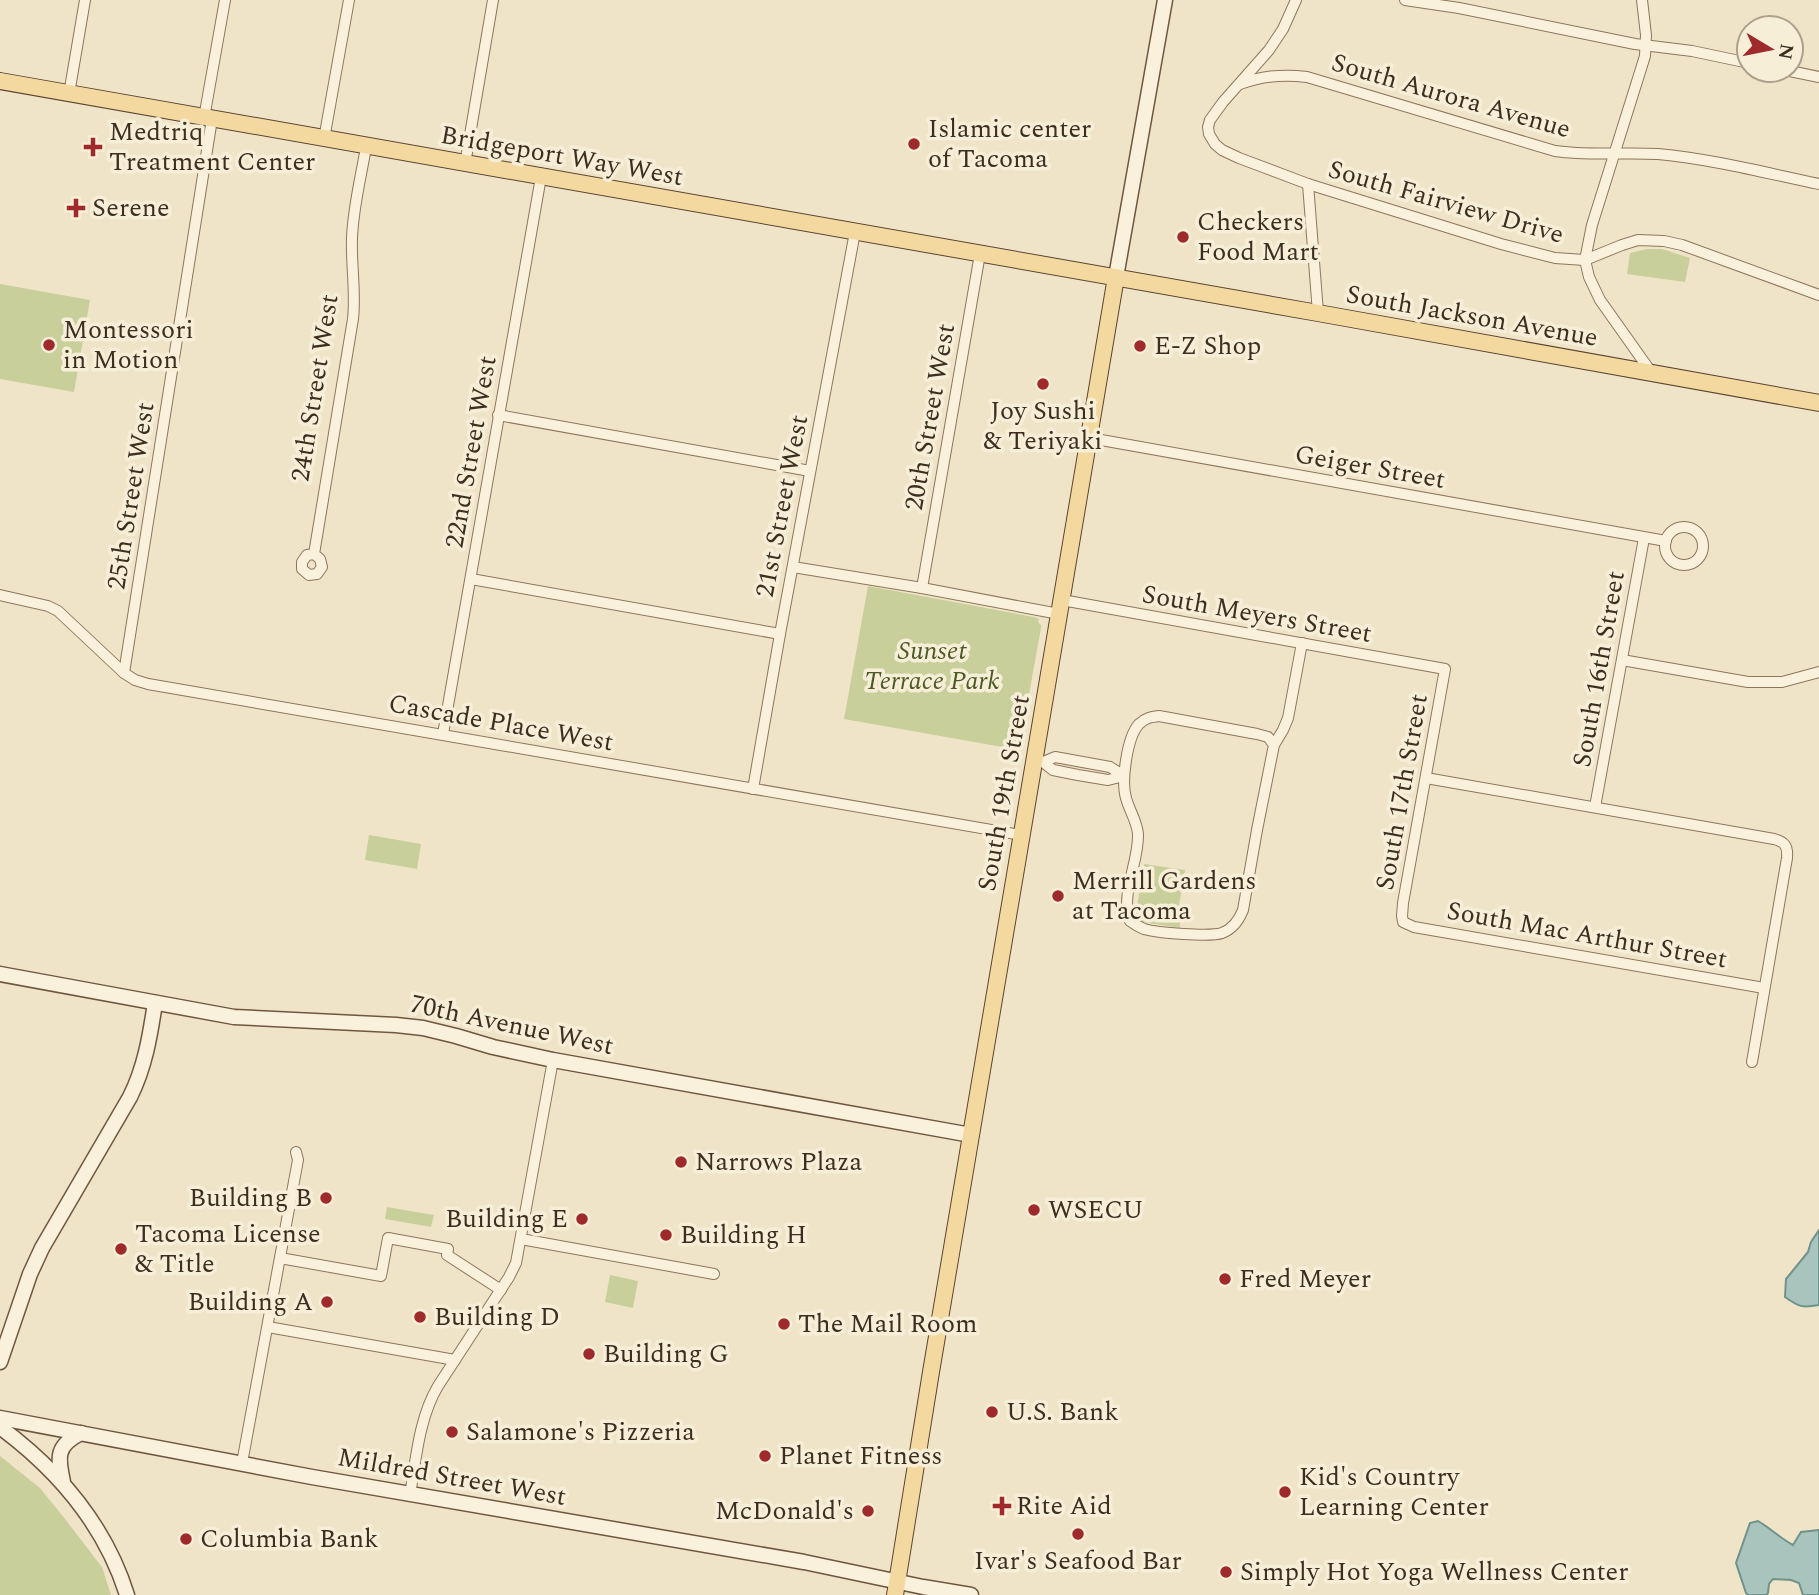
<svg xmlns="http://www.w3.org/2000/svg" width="1819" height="1595" viewBox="0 0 1819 1595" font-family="Spectral,serif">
	<rect width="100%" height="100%" fill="#f0e4c8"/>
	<!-- green -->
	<g fill="#c9cf9b">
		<path d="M1647,249H1662L1690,258L1685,282L1627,274L1630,253Z"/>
		<path d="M0,284L90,300L74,392L0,379Z"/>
		<path d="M868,586L1034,617L1039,619L1038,622L1041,625V628L1019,750L844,719Z"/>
		<path d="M369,835L421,844L417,869L365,860Z"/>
		<path d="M1144,864L1185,870L1179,905L1180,928L1142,922L1137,918L1136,913Z"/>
		<path d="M387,1207L434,1215L431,1227L385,1219Z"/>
		<path d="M610,1275L638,1281L633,1308L605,1302Z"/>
		<path d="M0,1456L40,1488L65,1519L102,1567L111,1595H0Z"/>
	</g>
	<!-- water -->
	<g fill="#a9c4bc" stroke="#6f938a" stroke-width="2">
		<path d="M1819,1230V1305C1802,1308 1799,1307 1785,1297L1786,1279L1808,1252L1811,1242Z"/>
		<path d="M1758,1521C1770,1528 1780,1538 1793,1545L1801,1532L1819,1530V1595H1803L1799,1583L1791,1580L1773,1579L1769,1584L1768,1593L1766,1595H1748L1746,1593L1736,1563L1750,1523Z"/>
	</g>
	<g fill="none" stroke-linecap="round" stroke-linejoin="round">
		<!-- street casing -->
		<g stroke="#8d765c" stroke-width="12">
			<g id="street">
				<path d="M1296,0L1283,29L1269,50L1223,102L1210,120L1208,127L1209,134L1215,144L1222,150L1239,158L1308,184L1501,244L1555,258L1585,260L1622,245L1638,240L1664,241L1682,245L1819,295"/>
				<path d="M1405,0L1459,8L1635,44L1692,51L1749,63"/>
				<path d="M1642,0L1646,35L1645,56L1592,225L1585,260L1589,277L1600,300L1651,372"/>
				<path d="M1785,70L1819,77"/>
				<path d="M1240,84C1261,76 1284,74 1307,77L1555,151C1589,156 1624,152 1658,154C1712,159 1766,173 1819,184"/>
				<path d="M69,94L85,0"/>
				<path d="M204,118L225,0"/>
				<path d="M324,139L349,0"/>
				<path d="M465,164L493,0"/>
				<path d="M1308,184L1318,313"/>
				<path d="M498,415L810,471"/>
				<path d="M1090,438L1666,541"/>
				<circle cx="1684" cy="546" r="19"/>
				<path d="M314,554L320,559L322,567L317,574L309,575L302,569V562L307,555L314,554L353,319C356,292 351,266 352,238C353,208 361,177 366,147"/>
				<path d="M793,567L922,588L1059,614"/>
				<path d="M471,579L780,634"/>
				<path d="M922,588L980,254"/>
				<path d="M0,595L48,606L58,611L124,673L135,680L148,684L1021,835"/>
				<path d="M1062,600L1445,669L1403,903L1402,916L1403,922L1414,927L1764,988"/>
				<path d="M1622,660L1748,682H1782L1819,672"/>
				<path d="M124,673L212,119"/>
				<path d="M443,734L541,177"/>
				<path d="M1274,745L1268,737L1257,734L1159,716C1151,717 1145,718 1139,724C1127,737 1121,781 1126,798C1129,810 1137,821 1138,834C1139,863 1120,893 1130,921C1134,924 1139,927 1144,929C1157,933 1210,937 1222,933C1233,929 1239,920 1243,910L1257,830L1274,745L1283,730L1288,718L1302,643"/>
				<path d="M1034,760L1043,762L1053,770L1078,775L1108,780L1124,776"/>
				<path d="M1043,762L1055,757L1110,767L1124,776"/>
				<path d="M1426,778L1774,839C1785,842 1788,846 1787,858L1752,1062"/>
				<path d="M753,789L780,634L855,232"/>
				<path d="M1595,807L1644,538"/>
				<path d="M521,1239L714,1274"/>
				<path d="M280,1258L381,1276L388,1238L448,1249L447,1255L501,1290"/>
				<path d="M268,1327L455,1360"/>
				<path d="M242,1463L298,1160L296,1152"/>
				<path d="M410,1495C416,1459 419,1418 438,1386L509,1277L516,1263L553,1060"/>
			</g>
		</g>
		<!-- secondary casing -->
		<g stroke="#6f573f" stroke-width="17">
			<g id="secondary">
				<path d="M1116,277L1165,0"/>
				<path d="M0,974L234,1017L396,1025L423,1028L456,1036L493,1047L553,1060L971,1135"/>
				<path d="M0,1362L30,1274L42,1248L130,1097C145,1067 150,1036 155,1003"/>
				<path d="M0,1418L312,1477L804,1562L923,1587L971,1595"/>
				<path d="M0,1427C58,1470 105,1525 127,1595"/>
				<path d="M63,1482C58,1458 55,1446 81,1433"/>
			</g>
		</g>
		<!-- primary casing -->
		<g stroke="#5b4430" stroke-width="18">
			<g id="primary">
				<path d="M0,81L1318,313L1819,403"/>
				<path d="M895,1595L931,1372L1116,277"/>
			</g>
		</g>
		<!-- street -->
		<use href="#street" stroke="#faf1dc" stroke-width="10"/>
		<!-- secondary -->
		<use href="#secondary" stroke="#faf1dc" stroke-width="14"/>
		<!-- primary -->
		<use href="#primary" stroke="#f3d9a0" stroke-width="16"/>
	</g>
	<!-- markers -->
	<g fill="#9e2a2b" stroke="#f7eed8" stroke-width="2.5">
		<circle cx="914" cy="144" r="7"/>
		<path d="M89.5 136.5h7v7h7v7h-7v7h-7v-7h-7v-7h7z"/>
		<path d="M72.5 197.5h7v7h7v7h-7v7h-7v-7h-7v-7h7z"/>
		<circle cx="1183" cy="237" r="7"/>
		<circle cx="49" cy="345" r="7"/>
		<circle cx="1140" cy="346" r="7"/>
		<circle cx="1043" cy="384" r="7"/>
		<circle cx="1058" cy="896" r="7"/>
		<circle cx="681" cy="1162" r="7"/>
		<circle cx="326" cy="1198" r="7"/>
		<circle cx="1034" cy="1210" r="7"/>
		<circle cx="582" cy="1219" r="7"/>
		<circle cx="666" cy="1235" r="7"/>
		<circle cx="121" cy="1249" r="7"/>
		<circle cx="1225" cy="1279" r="7"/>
		<circle cx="327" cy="1302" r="7"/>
		<circle cx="420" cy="1317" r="7"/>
		<circle cx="784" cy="1324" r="7"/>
		<circle cx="589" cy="1354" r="7"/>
		<circle cx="992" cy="1412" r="7"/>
		<circle cx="452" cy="1432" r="7"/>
		<circle cx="765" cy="1456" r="7"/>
		<circle cx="1285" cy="1492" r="7"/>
		<path d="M998.5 1495.5h7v7h7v7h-7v7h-7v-7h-7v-7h7z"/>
		<circle cx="868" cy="1511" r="7"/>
		<circle cx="1078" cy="1534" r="7"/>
		<circle cx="186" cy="1539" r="7"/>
		<circle cx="1226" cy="1572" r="7"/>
	</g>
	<g text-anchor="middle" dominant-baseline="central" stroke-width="7" stroke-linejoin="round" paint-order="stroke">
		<!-- street labels -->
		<g font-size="26" fill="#3d2e20" stroke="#f7eed8">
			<text transform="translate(1451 96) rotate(16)">South Aurora Avenue</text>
			<text transform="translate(562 156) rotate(10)">Bridgeport Way West</text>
			<text transform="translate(1446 202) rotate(16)">South Fairview Drive</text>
			<text transform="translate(1472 316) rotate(10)">South Jackson Avenue</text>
			<text transform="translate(315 388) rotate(-81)">24th Street West</text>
			<text transform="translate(930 417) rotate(-80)">20th Street West</text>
			<text transform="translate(471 452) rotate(-80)">22nd Street West</text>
			<text transform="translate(1370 467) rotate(10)">Geiger Street</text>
			<text transform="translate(131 496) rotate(-81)">25th Street West</text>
			<text transform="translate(782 506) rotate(-79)">21st Street West</text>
			<text transform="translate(1257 614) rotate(10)">South Meyers Street</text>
			<text transform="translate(1599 669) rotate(-80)">South 16th Street</text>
			<text transform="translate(501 723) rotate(10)">Cascade Place West</text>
			<text transform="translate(1402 792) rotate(-80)">South 17th Street</text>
			<text transform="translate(1004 793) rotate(-80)">South 19th Street</text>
			<text transform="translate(1587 935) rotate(10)">South Mac Arthur Street</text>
			<text transform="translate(512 1025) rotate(12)">70th Avenue West</text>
			<text transform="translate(452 1477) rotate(10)">Mildred Street West</text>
		</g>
		<!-- poi labels -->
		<g font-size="26" fill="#3d2e20" stroke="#f7eed8" text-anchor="start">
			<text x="928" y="129">Islamic center<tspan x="928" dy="30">of Tacoma</tspan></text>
			<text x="109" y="132">Medtriq<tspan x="109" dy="30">Treatment Center</tspan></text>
			<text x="92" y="208">Serene</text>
			<text x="1197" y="222">Checkers<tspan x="1197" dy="30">Food Mart</tspan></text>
			<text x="63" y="330">Montessori<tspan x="63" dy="30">in Motion</tspan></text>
			<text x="1154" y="346">E-Z Shop</text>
			<text x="1043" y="411" text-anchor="middle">Joy Sushi<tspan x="1043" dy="30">&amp; Teriyaki</tspan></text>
			<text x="1072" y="881">Merrill Gardens<tspan x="1072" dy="30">at Tacoma</tspan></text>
			<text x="695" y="1162">Narrows Plaza</text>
			<text x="312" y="1198" text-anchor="end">Building B</text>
			<text x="1048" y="1210">WSECU</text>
			<text x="568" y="1219" text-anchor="end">Building E</text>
			<text x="135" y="1234">Tacoma License<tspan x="135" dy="30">&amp; Title</tspan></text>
			<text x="680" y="1235">Building H</text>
			<text x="1239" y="1279">Fred Meyer</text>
			<text x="313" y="1302" text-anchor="end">Building A</text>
			<text x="434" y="1317">Building D</text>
			<text x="798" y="1324">The Mail Room</text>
			<text x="603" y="1354">Building G</text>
			<text x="1006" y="1412">U.S. Bank</text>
			<text x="466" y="1432">Salamone's Pizzeria</text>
			<text x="779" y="1456">Planet Fitness</text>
			<text x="1299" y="1477">Kid's Country<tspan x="1299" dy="30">Learning Center</tspan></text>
			<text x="1016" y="1506">Rite Aid</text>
			<text x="854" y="1511" text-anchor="end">McDonald's</text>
			<text x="200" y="1539">Columbia Bank</text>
			<text x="1078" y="1561" text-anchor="middle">Ivar's Seafood Bar</text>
			<text x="1240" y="1572">Simply Hot Yoga Wellness Center</text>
		</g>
		<!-- park labels -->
		<g font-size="26" font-style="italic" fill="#4d5a26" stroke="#f7eed8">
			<text x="932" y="651">Sunset<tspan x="932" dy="30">Terrace Park</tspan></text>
		</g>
	</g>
	<!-- north arrow -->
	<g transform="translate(1770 49) rotate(100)"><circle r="33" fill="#f7eed8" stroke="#ada18e" stroke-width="2"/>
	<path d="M0-5L12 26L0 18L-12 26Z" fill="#9e2a2b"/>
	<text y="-10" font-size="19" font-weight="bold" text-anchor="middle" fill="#3d2e20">N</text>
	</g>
</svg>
